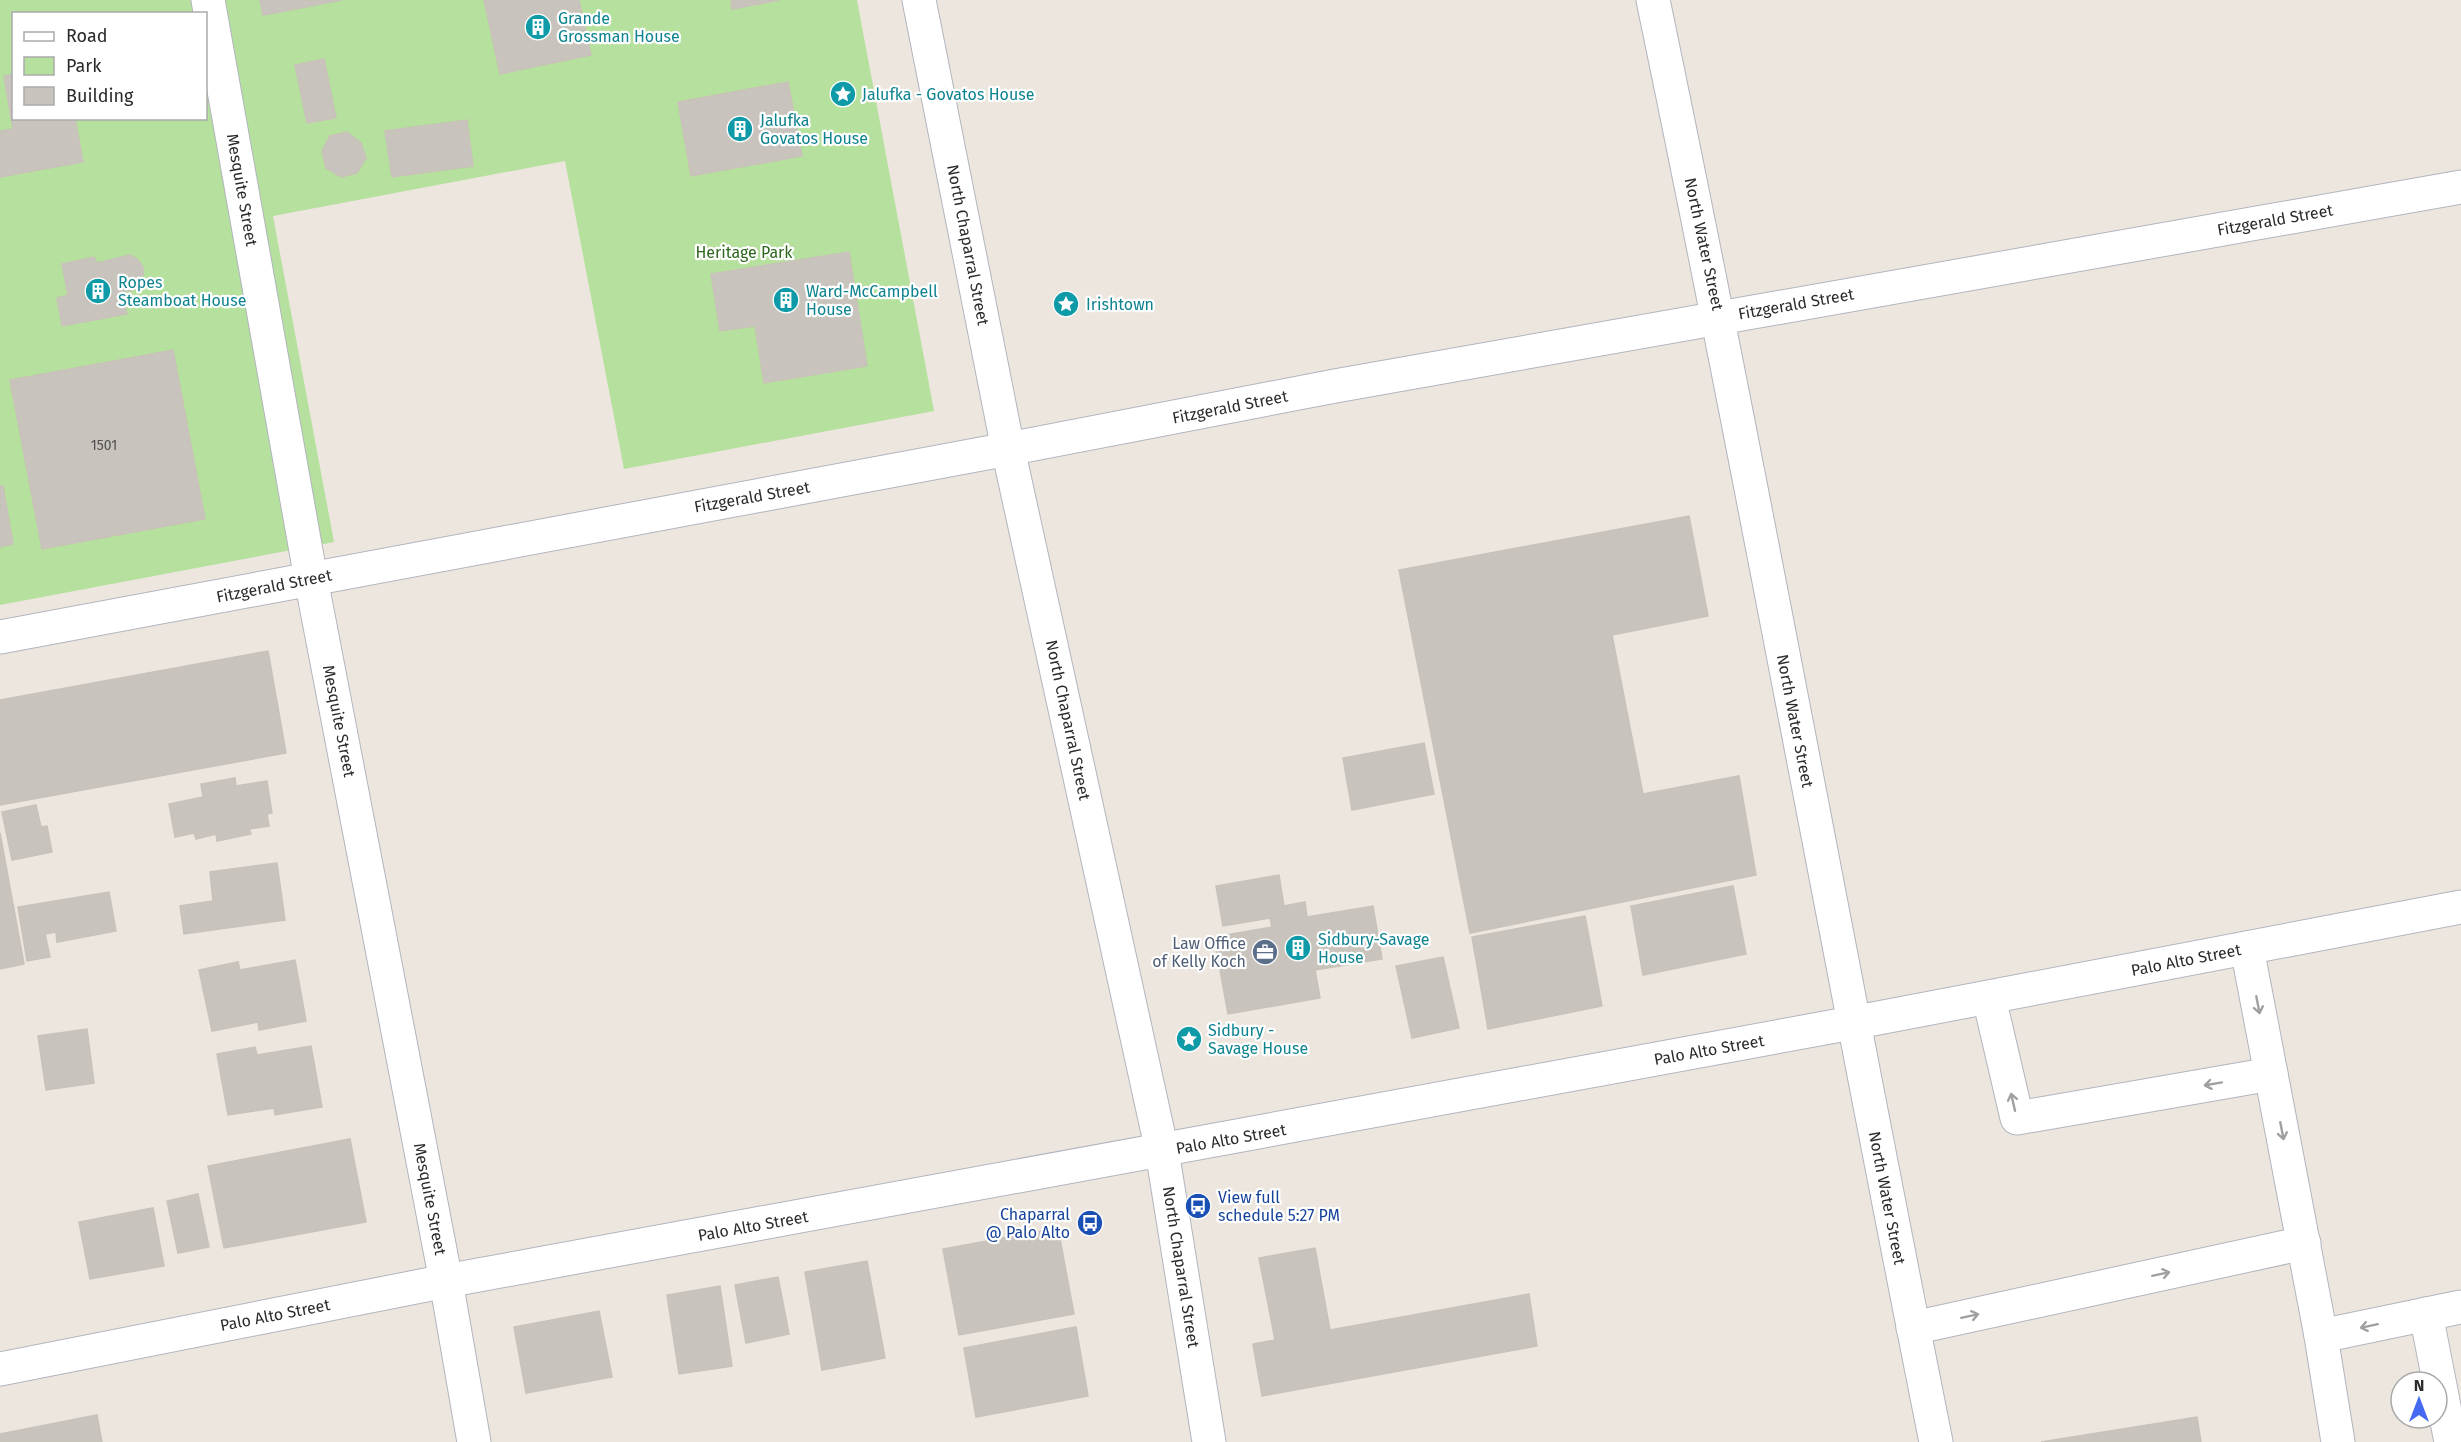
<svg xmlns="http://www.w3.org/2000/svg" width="2461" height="1442" viewBox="0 0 2461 1442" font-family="'Fira Sans',sans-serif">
	<rect width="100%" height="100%" fill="#ece6de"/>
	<!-- green -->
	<path fill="#b5e09d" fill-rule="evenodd" d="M0,0H857L934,411L624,469L565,161L273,216L334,542L0,605ZM14,14H206V118H14Z"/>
	<!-- building -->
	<g fill="#c8c4bd" stroke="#c8c2b8" stroke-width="1.5">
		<path d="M260,0H342L263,15Z"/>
		<path d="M484,0H579L591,55L500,74Z"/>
		<path d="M731,0H779L732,9Z"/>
		<path d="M324,59L336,118L307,123L295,65Z"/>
		<path d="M14,74V118H75L83,162L0,177V131L13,129L4,76Z"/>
		<path d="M788,82L802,156L691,176L678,102Z"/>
		<path d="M467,120L473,166L392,177L385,131Z"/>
		<path d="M347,132L361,143L366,158L357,173L341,177L326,168L322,151L330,136Z"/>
		<path d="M849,252L867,366L764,383L755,326L720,331L711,274Z"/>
		<path d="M130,255L137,259L143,267V276L140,284L133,290L122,292L127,314L62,326L57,298L68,295L62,264L94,257L97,263Z"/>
		<path d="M173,350L205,519L42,549L10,380Z"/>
		<path d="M0,486H3L13,544L0,547Z"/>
		<path d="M1689,516L1708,616L1612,635L1643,794L1739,776L1756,875L1470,933L1399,570Z"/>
		<path d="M268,651L286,753L0,805V700Z"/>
		<path d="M1424,743L1434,794L1352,810L1343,758Z"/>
		<path d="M235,778L236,786L267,781L272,813L267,814L269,826L249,829L251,834L217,841L216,834L196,839L194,833L175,837L169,804L203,797L201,784Z"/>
		<path d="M36,805L41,827L47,826L52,852L12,860L2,812Z"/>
		<path d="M0,833L24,964L0,969Z"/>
		<path d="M277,863L285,920L184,934L180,906L213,901L210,872Z"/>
		<path d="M1279,875L1284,906L1305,902L1307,917L1373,906L1382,959L1315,970L1320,998L1228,1014L1214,937L1272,927L1270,918L1223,926L1216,886Z"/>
		<path d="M1733,886L1746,954L1643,975L1631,906Z"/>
		<path d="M109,892L116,931L57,942L56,932L45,934L50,957L27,961L18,907Z"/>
		<path d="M1585,916L1602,1006L1488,1029L1472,937Z"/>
		<path d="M1443,957L1459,1028L1412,1038L1396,966Z"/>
		<path d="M295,960L306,1021L259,1030L258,1022L212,1031L199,970L238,962L240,970Z"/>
		<path d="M87,1029L94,1083L46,1090L38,1036Z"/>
		<path d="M311,1046L322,1107L275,1115L274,1108L228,1115L217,1054L255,1047L257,1055Z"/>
		<path d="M350,1139L366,1222L224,1248L208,1166Z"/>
		<path d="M198,1194L209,1247L178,1253L167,1201Z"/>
		<path d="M153,1208L164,1266L90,1279L79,1222Z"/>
		<path d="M1058,1228L1074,1314L959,1335L943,1249Z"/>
		<path d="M1315,1248L1330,1330L1529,1294L1537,1346L1262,1396L1253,1344L1275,1340L1259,1258Z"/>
		<path d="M867,1261L885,1358L822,1370L805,1272Z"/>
		<path d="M778,1277L789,1334L746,1343L735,1285Z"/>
		<path d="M720,1286L732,1366L679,1374L667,1295Z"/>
		<path d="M599,1311L612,1377L526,1393L514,1327Z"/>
		<path d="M1076,1327L1088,1396L976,1417L964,1348Z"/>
		<path d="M97,1415L102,1442H0V1434Z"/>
		<path d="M2197,1417L2201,1442H2041Z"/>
	</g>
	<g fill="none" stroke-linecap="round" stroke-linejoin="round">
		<!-- minor casing -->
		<g stroke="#b2b5be" stroke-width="35">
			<g id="minor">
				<path d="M208,0L311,579L446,1281L474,1442"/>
				<path d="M919,0L1008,449L1162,1151L1209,1442"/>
				<path d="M1653,0C1753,480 1840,962 1936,1442"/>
				<path d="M0,637L1008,449L1335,386L2461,187"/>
				<path d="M2247,948L2321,1336"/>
				<path d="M1989,998L2017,1118L2271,1074"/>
				<path d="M2426,1314L2451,1442"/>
				<path d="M1913,1328L2304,1243"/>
				<path d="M0,1369L446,1281L1852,1023L2461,907"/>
				<path d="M2338,1442L2321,1336L2461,1307"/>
			</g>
		</g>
		<!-- minor -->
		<use href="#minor" stroke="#fff" stroke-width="33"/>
	</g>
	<!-- one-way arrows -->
	<defs><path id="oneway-shaft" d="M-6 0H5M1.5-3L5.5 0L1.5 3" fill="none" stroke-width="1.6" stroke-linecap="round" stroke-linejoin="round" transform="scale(1.5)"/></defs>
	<g stroke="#a0a0a0">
		<use href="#oneway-shaft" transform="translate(2258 1005) rotate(79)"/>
		<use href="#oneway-shaft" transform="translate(2213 1084) rotate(170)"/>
		<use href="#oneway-shaft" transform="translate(2013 1102) rotate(-103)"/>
		<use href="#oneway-shaft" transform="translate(2282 1131) rotate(79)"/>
		<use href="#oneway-shaft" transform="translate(2161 1274) rotate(-12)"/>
		<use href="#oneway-shaft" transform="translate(1970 1316) rotate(-12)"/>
		<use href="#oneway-shaft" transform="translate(2369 1326) rotate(168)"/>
	</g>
	<!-- icons -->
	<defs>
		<g id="building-disc" transform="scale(1.35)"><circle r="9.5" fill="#0f9aa8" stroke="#fff"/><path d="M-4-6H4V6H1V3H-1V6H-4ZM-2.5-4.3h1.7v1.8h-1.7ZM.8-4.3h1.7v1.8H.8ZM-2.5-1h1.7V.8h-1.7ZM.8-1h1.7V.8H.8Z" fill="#fff"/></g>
		<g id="sight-disc" transform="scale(1.35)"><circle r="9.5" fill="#0f9aa8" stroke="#fff"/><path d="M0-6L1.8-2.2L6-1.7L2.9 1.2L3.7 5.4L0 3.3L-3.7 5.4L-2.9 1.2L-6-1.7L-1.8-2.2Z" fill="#fff"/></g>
		<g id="office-disc" transform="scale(1.35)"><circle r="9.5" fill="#5c6f8a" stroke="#fff"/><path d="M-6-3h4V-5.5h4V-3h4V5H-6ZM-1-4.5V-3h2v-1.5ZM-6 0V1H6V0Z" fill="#fff"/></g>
		<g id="bus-disc" transform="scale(1.35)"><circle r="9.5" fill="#1a4fb4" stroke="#fff"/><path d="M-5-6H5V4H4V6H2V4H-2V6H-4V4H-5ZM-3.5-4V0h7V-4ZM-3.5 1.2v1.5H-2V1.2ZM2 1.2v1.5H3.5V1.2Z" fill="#fff"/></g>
	</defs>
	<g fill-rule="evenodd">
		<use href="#building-disc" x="538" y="27"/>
		<use href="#sight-disc" x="843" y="94"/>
		<use href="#building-disc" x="740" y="129"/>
		<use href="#building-disc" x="98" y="291"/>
		<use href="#building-disc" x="786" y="300"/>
		<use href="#sight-disc" x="1066" y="304"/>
		<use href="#building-disc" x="1298" y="948"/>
		<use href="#office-disc" x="1265" y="952"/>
		<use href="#sight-disc" x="1189" y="1039"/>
		<use href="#bus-disc" x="1198" y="1206"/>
		<use href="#bus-disc" x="1090" y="1223"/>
	</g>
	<g text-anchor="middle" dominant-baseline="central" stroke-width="4.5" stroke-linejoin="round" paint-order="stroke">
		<!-- number labels -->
		<g font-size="14" fill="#525150">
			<text x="104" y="445">1501</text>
		</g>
		<!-- culture labels -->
		<g font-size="16" fill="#0d838f" stroke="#fff" text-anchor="start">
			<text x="558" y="18">Grande<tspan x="558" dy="18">Grossman House</tspan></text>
			<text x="862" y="94">Jalufka - Govatos House</text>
			<text x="760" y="120">Jalufka<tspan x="760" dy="18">Govatos House</tspan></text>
			<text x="118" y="282">Ropes<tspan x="118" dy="18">Steamboat House</tspan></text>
			<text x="806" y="291">Ward-McCampbell<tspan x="806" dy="18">House</tspan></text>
			<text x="1086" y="304">Irishtown</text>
			<text x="1318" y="939">Sidbury-Savage<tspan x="1318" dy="18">House</tspan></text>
			<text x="1208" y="1030">Sidbury -<tspan x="1208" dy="18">Savage House</tspan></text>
		</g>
		<!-- street labels -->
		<g font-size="16" fill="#2b2b2b" stroke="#fff">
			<text transform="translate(242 190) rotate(80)">Mesquite Street</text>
			<text transform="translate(2275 220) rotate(-10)">Fitzgerald Street</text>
			<text transform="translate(1704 244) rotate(78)">North Water Street</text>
			<text transform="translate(968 245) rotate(79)">North Chaparral Street</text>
			<text transform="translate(1796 304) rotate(-10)">Fitzgerald Street</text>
			<text transform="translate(1230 407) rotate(-11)">Fitzgerald Street</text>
			<text transform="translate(752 497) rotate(-10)">Fitzgerald Street</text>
			<text transform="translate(274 586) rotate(-11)">Fitzgerald Street</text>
			<text transform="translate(1068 720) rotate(78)">North Chaparral Street</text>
			<text transform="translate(339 721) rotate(79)">Mesquite Street</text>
			<text transform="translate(1795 721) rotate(79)">North Water Street</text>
			<text transform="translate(2186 960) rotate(-11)">Palo Alto Street</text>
			<text transform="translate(1709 1050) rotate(-10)">Palo Alto Street</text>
			<text transform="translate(1231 1139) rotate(-10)">Palo Alto Street</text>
			<text transform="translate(1887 1198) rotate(79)">North Water Street</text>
			<text transform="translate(430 1199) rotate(79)">Mesquite Street</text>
			<text transform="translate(753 1226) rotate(-10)">Palo Alto Street</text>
			<text transform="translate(1181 1267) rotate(81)">North Chaparral Street</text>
			<text transform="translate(275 1315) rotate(-11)">Palo Alto Street</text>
		</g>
		<!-- park labels -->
		<g font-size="16" fill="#2e661e" stroke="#fff">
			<text x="744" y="252">Heritage Park</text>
		</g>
		<!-- service labels -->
		<g font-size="16" fill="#4e5e75" stroke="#fff" text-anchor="end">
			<text x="1246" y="943">Law Office<tspan x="1246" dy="18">of Kelly Koch</tspan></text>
		</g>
		<!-- transit labels -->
		<g font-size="16" fill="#164399" stroke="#fff" text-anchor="start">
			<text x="1218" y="1197">View full<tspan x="1218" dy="18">schedule 5:27 PM</tspan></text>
			<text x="1070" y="1214" text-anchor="end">Chaparral<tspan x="1070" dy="18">@ Palo Alto</tspan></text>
		</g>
	</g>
	<!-- legend -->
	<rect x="12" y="12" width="195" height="108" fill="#ffffff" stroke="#aaaaaa" stroke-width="1.5"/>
	<rect x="24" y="32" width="30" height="9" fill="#ffffff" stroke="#aaaaaa" stroke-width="1.5"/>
	<text x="66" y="42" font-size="18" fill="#2b2b2b">Road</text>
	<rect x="24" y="57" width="30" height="18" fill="#b5e09d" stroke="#aaaaaa" stroke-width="1.5"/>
	<text x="66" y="72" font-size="18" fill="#2b2b2b">Park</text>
	<rect x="24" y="87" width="30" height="18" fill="#c8c4bd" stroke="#aaaaaa" stroke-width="1.5"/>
	<text x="66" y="102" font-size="18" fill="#2b2b2b">Building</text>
	<!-- north arrow -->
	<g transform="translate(2419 1400)"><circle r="28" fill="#ffffff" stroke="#aaaaaa" stroke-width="1.5"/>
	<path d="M0-4.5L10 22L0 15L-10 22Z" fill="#4669f2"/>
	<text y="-9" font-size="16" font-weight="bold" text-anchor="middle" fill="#2b2b2b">N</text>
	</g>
</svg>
